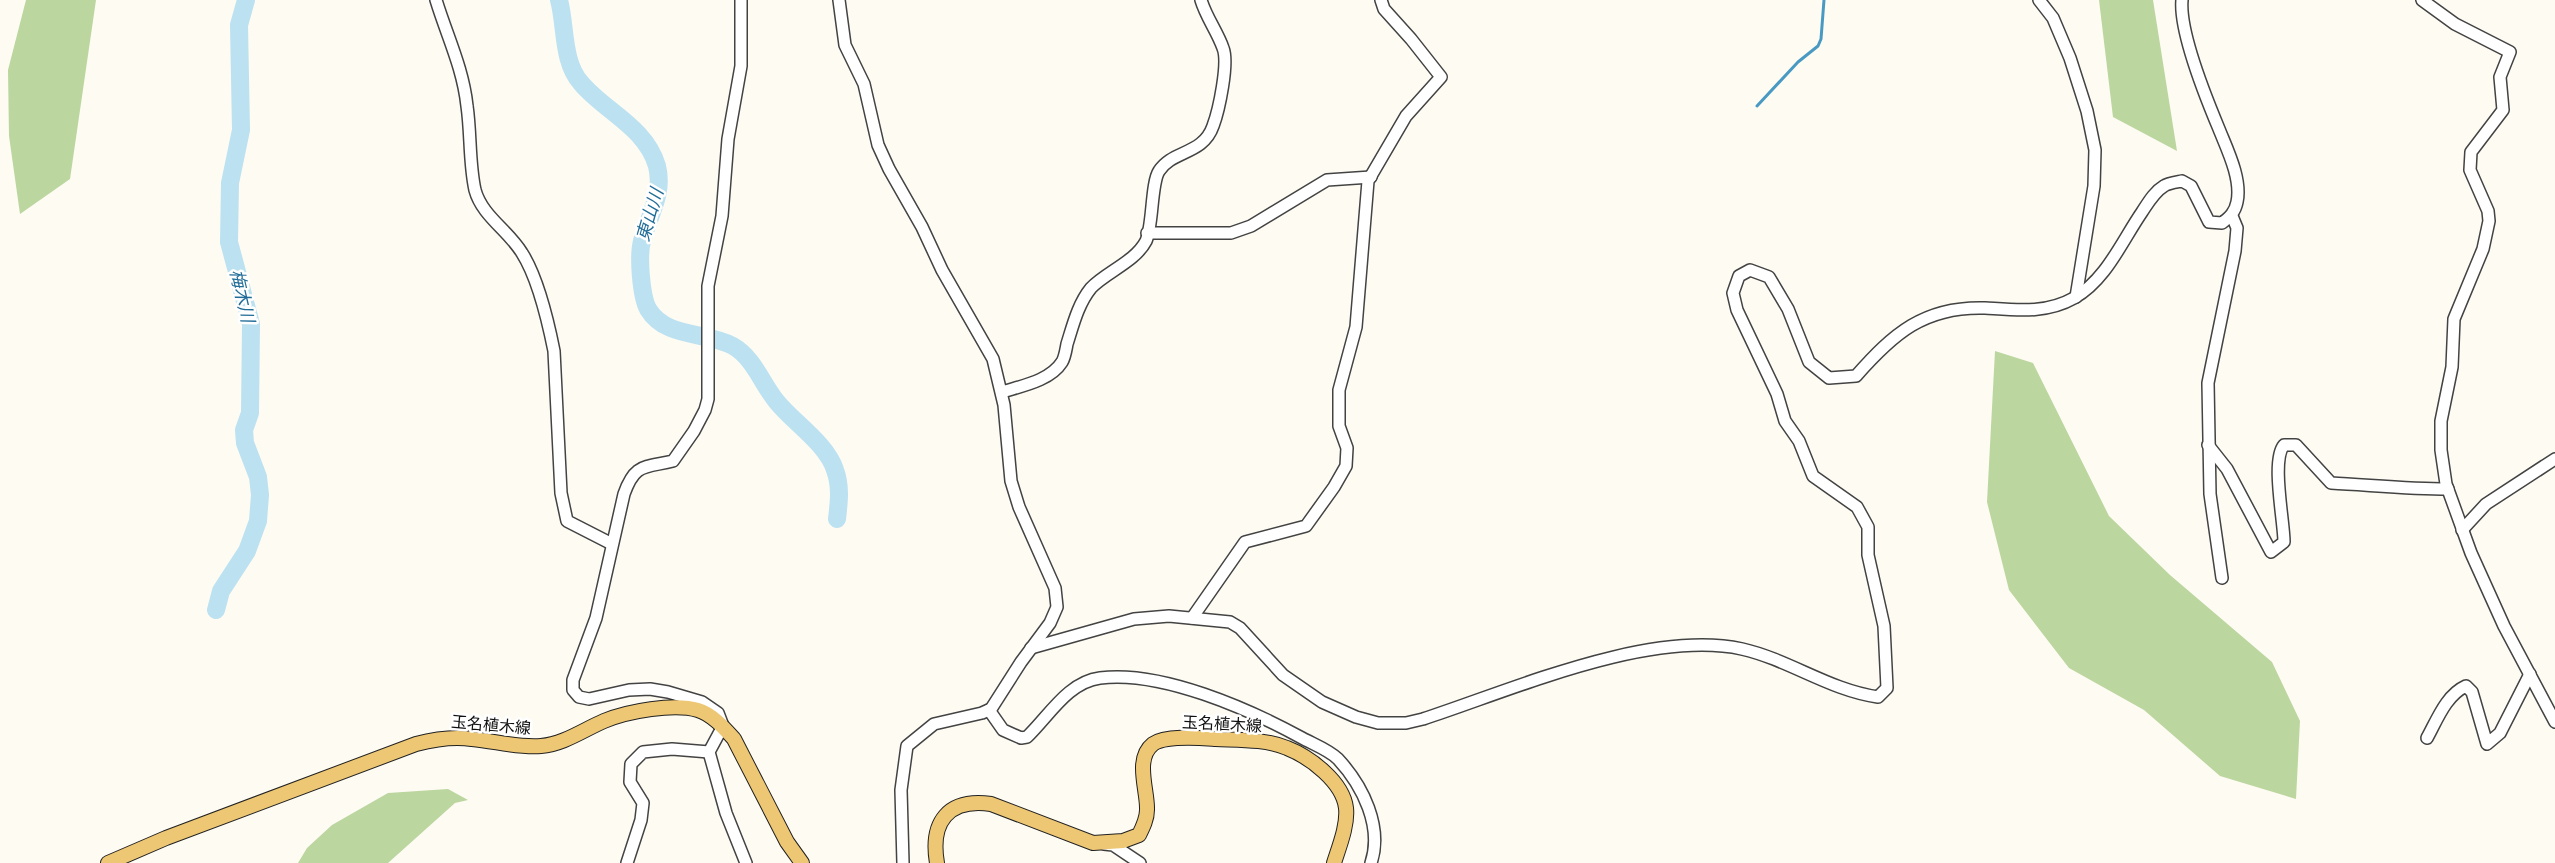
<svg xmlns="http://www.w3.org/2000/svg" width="2555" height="863" viewBox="0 0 2555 863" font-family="'Times New Roman','Noto Sans JP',serif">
	<rect width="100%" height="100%" fill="#fefbf3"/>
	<!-- forest -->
	<g fill="#bcd69f">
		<path d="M26,0H96L70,179L20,214L9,136L8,70Z"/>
		<path d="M2099,0H2153L2177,151L2113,117Z"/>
		<path d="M1995,351L2033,363L2109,516L2170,575L2272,662L2300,721L2296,799L2220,776L2144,710L2069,668L2009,590L1987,502Z"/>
		<path d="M448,789L468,800L455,803L388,863H298L307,848L332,825L388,793Z"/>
	</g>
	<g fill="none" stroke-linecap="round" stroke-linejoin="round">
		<!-- stream -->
		<path stroke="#499ac2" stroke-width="3" d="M1757,106L1798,62L1818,46L1821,39L1824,0"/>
		<!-- river -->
		<g stroke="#bce1f1" stroke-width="18">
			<path d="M559,0C566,26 562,62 581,83C604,111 646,127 657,166C664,194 649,215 642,241C638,256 641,296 648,309C666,339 706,331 733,346C754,358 762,384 777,402C794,423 827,444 835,470C841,486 839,502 837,519"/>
			<path d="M216,610L221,591L247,551L258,521L260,495L258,477L245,443L244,430L250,413L251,324L229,242L230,183L241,130L239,25L246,0"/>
		</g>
		<!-- minor casing -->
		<g stroke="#434343" stroke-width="14">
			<g id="minor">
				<path d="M436,0C447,36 463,68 467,106C471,133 469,163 475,190C482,216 508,230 522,253C538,278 548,321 554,351L561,493L567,521L612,544"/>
				<path d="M741,0V66L728,139L722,216L708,286V399L705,410L694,431L673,461C644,468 635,463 624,494L596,618L573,680V690L579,697L589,699L629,690L650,689L668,692L702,702L718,713L723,726L709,752L726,813L746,863"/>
				<path d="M839,0L845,45L864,84L878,145L889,169L922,227L942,270L993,359L1004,405L1011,481L1019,507L1055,588L1057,607L1050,623L1021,662L991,709L982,713L934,724L907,746L901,790L903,863"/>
				<path d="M2039,0L2053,18L2070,58L2087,111L2095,150L2094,186L2076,297"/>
				<path d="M2422,0L2455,24L2510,52L2500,77L2503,110L2471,152L2470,170L2488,211L2489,221L2483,249L2454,319L2452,367L2441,421V450L2446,484L2471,553L2504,626L2555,722"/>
				<path d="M1147,233H1231L1251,226L1327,180L1371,177"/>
				<path d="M1002,392C1021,386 1050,381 1062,362C1065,357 1066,349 1067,344C1073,325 1078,304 1091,288C1106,272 1135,262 1146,241C1153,226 1151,183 1159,171C1172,150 1203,155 1213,126C1219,110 1229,63 1223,48C1217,31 1206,17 1201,0"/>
				<path d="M2208,445L2227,469L2271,552L2284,542C2284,521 2271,460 2284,445H2296L2331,483C2370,485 2409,489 2448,489"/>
				<path d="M2462,530L2486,504L2555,459"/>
				<path d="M2222,578L2210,494L2208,383L2235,251L2237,228L2232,216"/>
				<path d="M1192,618L1245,542L1306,526L1334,487L1346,466L1347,448L1339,426V390L1356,327L1368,181L1406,116L1441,77L1411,39L1384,9L1381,0"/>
				<path d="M1031,648L1134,619L1169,616L1230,622L1240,628L1283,675L1322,702L1356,717L1378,723H1406L1423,719C1512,690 1649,629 1742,649C1790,660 1829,690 1878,697L1887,688L1884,626L1868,555V527L1857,507L1813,476L1799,441L1785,421L1777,394L1737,310L1733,293L1739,276L1750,270L1769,277L1788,309L1809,362L1829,378L1856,376C1893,334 1924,306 1985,308C2016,310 2046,314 2074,298C2106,280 2122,241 2142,212C2148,203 2154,192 2164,186C2168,183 2177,182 2182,181L2191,186L2209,222L2222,223C2230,217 2235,212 2237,202C2242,179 2227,149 2219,129C2206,98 2179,32 2182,0"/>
				<path d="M989,710L1003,730L1021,738L1027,737C1049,716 1068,682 1100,678C1161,670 1249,709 1302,738C1313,744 1329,750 1338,759C1363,786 1383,827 1371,863"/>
				<path d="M2427,738C2437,720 2446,695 2466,686L2472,692L2487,744L2500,733L2530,674"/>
				<path d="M1104,844L1113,845L1140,863"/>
				<path d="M627,863L641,820L643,803L630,782L631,764L643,752L672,749L709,752"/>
			</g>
		</g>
		<!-- major casing -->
		<g stroke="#212121" stroke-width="16">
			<g id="major">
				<path d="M108,863L166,838L416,744C435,739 453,736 472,739C495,741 518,748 541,746C564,744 583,730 604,721C628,711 674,703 698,710C712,714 725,729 734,739L787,842L802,863"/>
				<path d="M937,863C930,822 948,798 991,804L1093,843L1123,841L1139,835C1143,827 1147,819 1147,810C1148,791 1134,759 1153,744C1166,735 1200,738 1216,739C1239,740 1266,739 1287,748C1310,757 1343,782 1346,808C1348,825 1339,847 1334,863"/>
			</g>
		</g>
		<!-- minor -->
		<use href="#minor" stroke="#fff" stroke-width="11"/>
		<!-- major -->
		<use href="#major" stroke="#edc774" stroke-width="14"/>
	</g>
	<g text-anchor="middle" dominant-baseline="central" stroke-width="5" stroke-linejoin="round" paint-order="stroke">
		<!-- street labels -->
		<g font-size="16" fill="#101010" stroke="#fff">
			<text transform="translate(1222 724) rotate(3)">玉名植木線</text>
			<text transform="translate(491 725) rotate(5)">玉名植木線</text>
		</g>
		<!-- water labels -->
		<g font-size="18" font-style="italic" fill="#226d98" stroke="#fff">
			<text transform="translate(650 215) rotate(-74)">東山川</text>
			<text transform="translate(242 296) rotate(77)">梅木川</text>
		</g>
	</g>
</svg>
